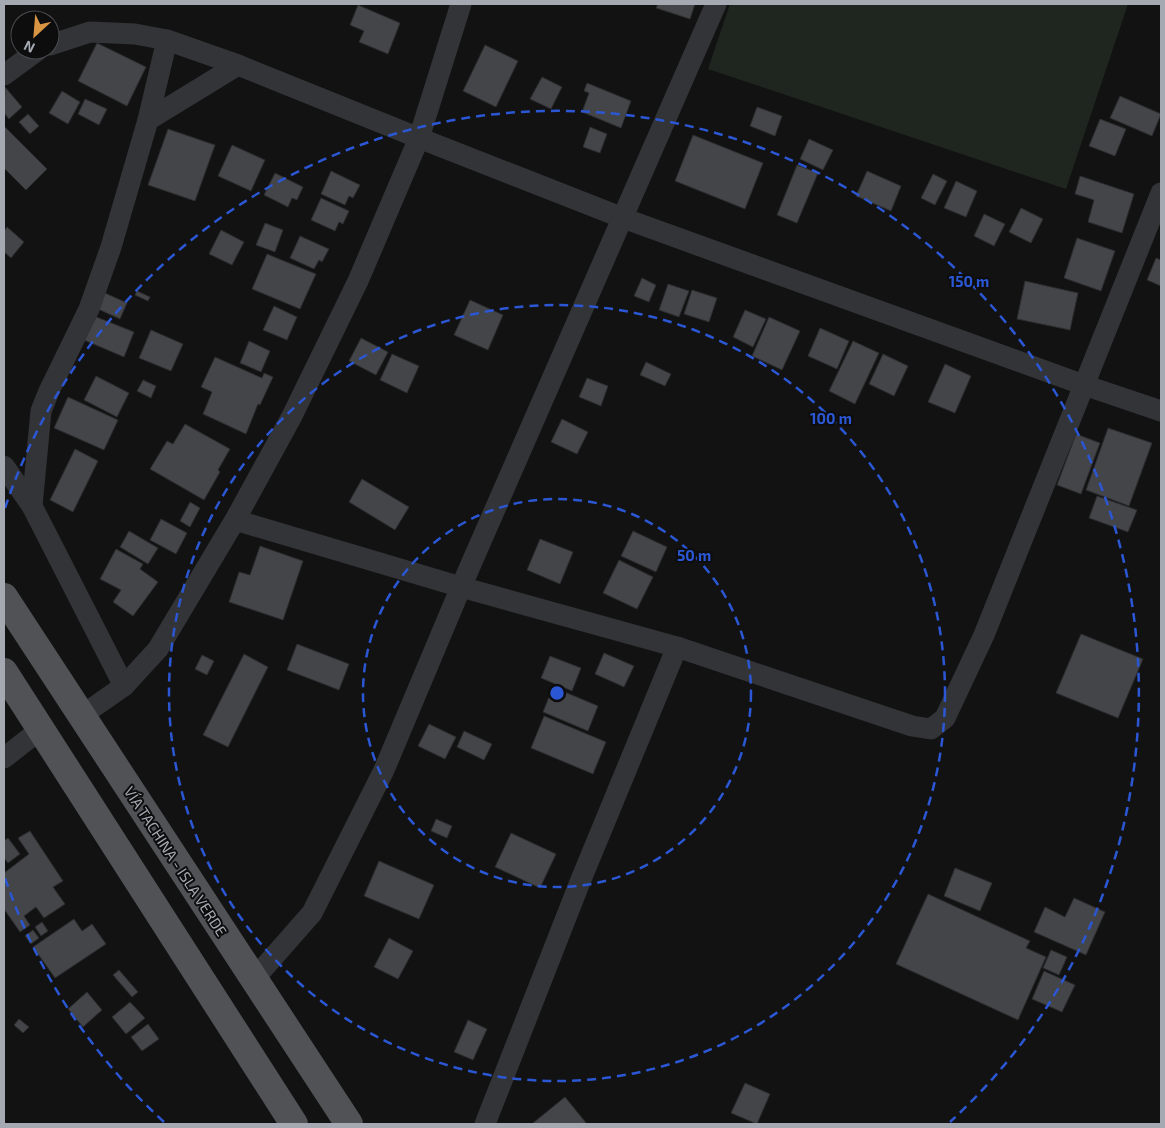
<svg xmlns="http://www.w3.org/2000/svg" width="1165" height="1128" viewBox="0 0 1165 1128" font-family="'Exo 2',sans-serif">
	<rect width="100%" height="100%" fill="#121213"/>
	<!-- green -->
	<path fill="#1f251f" d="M730,4H1128L1066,189L708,69Z"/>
	<!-- building -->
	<g fill="#444548" stroke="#2c2c2f">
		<path d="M658,4H695L690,19L656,8Z"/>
		<path d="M358,5L400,23L388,54L359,42L364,31L350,25Z"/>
		<path d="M97,43L146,67L127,106L78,81Z"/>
		<path d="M485,45L518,61L496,107L463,91Z"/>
		<path d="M542,77L562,87L551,109L530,99Z"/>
		<path d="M587,83L631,101L621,128L582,112L589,93L584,91Z"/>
		<path d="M5,87L22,107L9,119L4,113Z"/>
		<path d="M62,91L80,102L68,124L49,113Z"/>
		<path d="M1120,96L1161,114L1152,136L1110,118Z"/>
		<path d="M85,99L107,109L99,125L78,114Z"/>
		<path d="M757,107L782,116L775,136L750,126Z"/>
		<path d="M28,114L39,126L30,134L19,122Z"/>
		<path d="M1100,119L1126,129L1115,156L1089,146Z"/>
		<path d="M4,126L47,169L26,190L4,168Z"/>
		<path d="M590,127L607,134L600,153L583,147Z"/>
		<path d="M168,129L215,145L195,201L148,185Z"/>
		<path d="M693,135L763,163L745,209L675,181Z"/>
		<path d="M809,139L833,150L823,170L800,159Z"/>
		<path d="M232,145L265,160L251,191L218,176Z"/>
		<path d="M797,165L818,173L797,223L777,215Z"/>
		<path d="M331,171L360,185L353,198L349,196L345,205L321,194Z"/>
		<path d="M867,171L901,186L891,211L856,196Z"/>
		<path d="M275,173L303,187L297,200L292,198L288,207L264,195Z"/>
		<path d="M933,174L947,181L935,205L921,198Z"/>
		<path d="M1080,176L1134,194L1122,233L1088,222L1094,200L1075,194Z"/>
		<path d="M956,181L977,191L966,217L944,208Z"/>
		<path d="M321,198L349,211L343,224L339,222L335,231L311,220Z"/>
		<path d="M1021,208L1043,219L1031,243L1009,232Z"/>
		<path d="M984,214L1005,224L994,246L974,236Z"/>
		<path d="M265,223L283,230L275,252L256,245Z"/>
		<path d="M7,227L24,242L11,258L4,252V231Z"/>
		<path d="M221,230L244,242L232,265L209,254Z"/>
		<path d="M300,236L329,249L322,262L319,260L314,269L290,258Z"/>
		<path d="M1077,238L1115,251L1101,291L1064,278Z"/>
		<path d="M267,254L316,274L300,309L252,289Z"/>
		<path d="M1156,258L1161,260V286L1147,280Z"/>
		<path d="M642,278L656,285L649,302L634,296Z"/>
		<path d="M1025,281L1078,293L1070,330L1017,319Z"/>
		<path d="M668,284L689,291L679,317L659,310Z"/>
		<path d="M692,290L717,298L709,322L684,314Z"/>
		<path d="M137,291L150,297L148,301L135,295Z"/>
		<path d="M105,293L127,303L120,319L98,309Z"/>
		<path d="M470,300L503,315L488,350L454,335Z"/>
		<path d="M274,306L297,317L287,340L263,330Z"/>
		<path d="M745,310L766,319L753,347L733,337Z"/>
		<path d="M94,316L134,332L124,357L84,340Z"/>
		<path d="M769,317L800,331L782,370L752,356Z"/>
		<path d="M820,328L849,341L837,369L808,356Z"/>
		<path d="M151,330L183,344L171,371L139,358Z"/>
		<path d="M361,338L388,352L376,375L349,361Z"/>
		<path d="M249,341L270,351L261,372L240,363Z"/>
		<path d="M853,341L879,353L855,404L829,391Z"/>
		<path d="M392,354L419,366L407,393L380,380Z"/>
		<path d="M883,354L908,366L894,396L869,384Z"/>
		<path d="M215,357L262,378L264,373L273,377L260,405L258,404L246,434L203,414L212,392L201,387Z"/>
		<path d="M646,362L671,374L665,386L640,375Z"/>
		<path d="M945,364L971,376L955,413L928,402Z"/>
		<path d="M96,376L129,393L117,417L84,400Z"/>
		<path d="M587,378L608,386L601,406L579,397Z"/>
		<path d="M143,380L156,386L151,398L137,391Z"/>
		<path d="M68,397L118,420L104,450L54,428Z"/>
		<path d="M562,419L588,432L577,454L551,442Z"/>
		<path d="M185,424L230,449L218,470L220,472L204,500L150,469L167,441L173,444Z"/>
		<path d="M1108,428L1152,443L1129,506L1086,490Z"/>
		<path d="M1076,434L1100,443L1081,494L1057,485Z"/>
		<path d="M75,449L98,461L73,512L50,500Z"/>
		<path d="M362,479L409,507L395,530L349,502Z"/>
		<path d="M1097,496L1137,510L1128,532L1089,518Z"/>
		<path d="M190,502L200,508L190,527L180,521Z"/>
		<path d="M161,519L187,533L176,554L150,540Z"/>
		<path d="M129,531L158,548L148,564L120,547Z"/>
		<path d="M633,531L667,547L656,572L621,556Z"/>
		<path d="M540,539L573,552L560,584L527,570Z"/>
		<path d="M260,546L303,561L283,620L229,602L239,572L250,575Z"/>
		<path d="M116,549L143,564L140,569L158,582L133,616L113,602L121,590L100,579Z"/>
		<path d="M619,560L653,577L637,609L603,593Z"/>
		<path d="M1081,634L1143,659L1118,718L1056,693Z"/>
		<path d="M297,644L349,664L339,690L287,670Z"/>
		<path d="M604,653L634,666L624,687L595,674Z"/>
		<path d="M244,654L268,667L228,747L203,735Z"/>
		<path d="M202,655L214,661L207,675L195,669Z"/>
		<path d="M550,656L581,668L572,691L541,678Z"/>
		<path d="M553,687L598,706L588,731L543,712Z"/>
		<path d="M544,716L606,742L593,774L531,748Z"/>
		<path d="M429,724L456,737L445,759L418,746Z"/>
		<path d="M464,731L492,744L484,760L457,747Z"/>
		<path d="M436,819L452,826L447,838L431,831Z"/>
		<path d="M30,831L63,881L53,887L65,904L44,918L36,907L24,916L30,925L20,932L4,909V873L29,854L18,838Z"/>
		<path d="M511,833L556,854L540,888L495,867Z"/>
		<path d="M8,838L20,854L8,863L4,858V841Z"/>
		<path d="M379,861L434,885L419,919L364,896Z"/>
		<path d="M955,868L992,883L980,911L944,896Z"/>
		<path d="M928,894L1030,941L1026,948L1046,957L1018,1020L896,964Z"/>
		<path d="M1074,898L1105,912L1086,955L1034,932L1045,907L1065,917Z"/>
		<path d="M74,919L82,931L92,924L106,944L55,978L33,947Z"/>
		<path d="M42,922L48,931L41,936L35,927Z"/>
		<path d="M33,930L39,938L31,944L25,936Z"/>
		<path d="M389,938L413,951L398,979L374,967Z"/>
		<path d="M1051,950L1067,957L1059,975L1043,968Z"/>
		<path d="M119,970L138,992L132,997L113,975Z"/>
		<path d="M1044,971L1075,985L1062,1012L1032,999Z"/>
		<path d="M87,992L102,1010L83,1027L68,1009Z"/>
		<path d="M130,1002L145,1018L126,1034L112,1017Z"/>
		<path d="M19,1019L29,1027L23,1033L14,1025Z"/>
		<path d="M468,1020L487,1029L473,1060L454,1052Z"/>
		<path d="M148,1024L159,1039L142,1051L131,1037Z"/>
		<path d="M745,1083L770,1094L757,1124L731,1113Z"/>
		<path d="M565,1097L587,1124H533V1123Z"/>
	</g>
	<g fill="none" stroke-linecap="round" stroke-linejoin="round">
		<!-- street -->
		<g stroke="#333437" stroke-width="21">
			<path d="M50,45L90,32L135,34L167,40L238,65L419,138L623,218L1084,385L1161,411"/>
			<path d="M4,75L38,50"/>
			<path d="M148,120L238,65"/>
			<path d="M4,466L32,506L124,686"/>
			<path d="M32,506L41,411L49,391L89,309L111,247L148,120L167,40"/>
			<path d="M235,520L461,587L677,647L912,726L931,729L945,718L984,635L1161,193"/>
			<path d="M81,716L124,686L158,649L235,520L292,416L358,281L419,138L461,4"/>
			<path d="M4,758L41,729"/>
			<path d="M254,979L312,913L384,770L461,587L716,4"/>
			<path d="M485,1124L580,882L677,647"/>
		</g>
		<!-- primary -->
		<g stroke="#505256" stroke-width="28">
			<path d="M4,597L349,1124"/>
			<path d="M4,672L294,1124"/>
		</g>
	</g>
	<!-- distance rings -->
	<g fill="none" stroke="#2b57d4" stroke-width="2.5" stroke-dasharray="9 6">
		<circle cx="557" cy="693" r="194"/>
		<circle cx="557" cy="693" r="388"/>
		<path d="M164 1122A582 582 0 0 1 5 878M5 508A582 582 0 1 1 950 1122"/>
	</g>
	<g text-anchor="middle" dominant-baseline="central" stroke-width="4" stroke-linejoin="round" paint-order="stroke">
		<!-- street labels -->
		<g font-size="15" fill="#a5aab2" stroke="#0d0d0e">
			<text transform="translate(176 861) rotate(57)">VÍA TACHINA - ISLA VERDE</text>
		</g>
	</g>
	<circle cx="557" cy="693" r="8" fill="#2b57d4" stroke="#0d0d0e" stroke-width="2.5"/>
	<g font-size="15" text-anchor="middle" font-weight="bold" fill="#2b57d4" stroke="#0d0d0e" stroke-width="4" stroke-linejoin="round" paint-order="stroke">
		<text x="969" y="287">150 m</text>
		<text x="831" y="424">100 m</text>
		<text x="694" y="561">50 m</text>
	</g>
	<!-- border -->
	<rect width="1165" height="1128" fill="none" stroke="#a5aab2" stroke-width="10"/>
	<!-- north arrow -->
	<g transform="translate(35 35) rotate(206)"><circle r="24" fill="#0d0d0e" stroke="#4a4c50"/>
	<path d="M0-4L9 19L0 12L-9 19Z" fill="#da9542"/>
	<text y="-8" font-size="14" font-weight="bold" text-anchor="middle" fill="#a5aab2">N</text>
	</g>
</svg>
